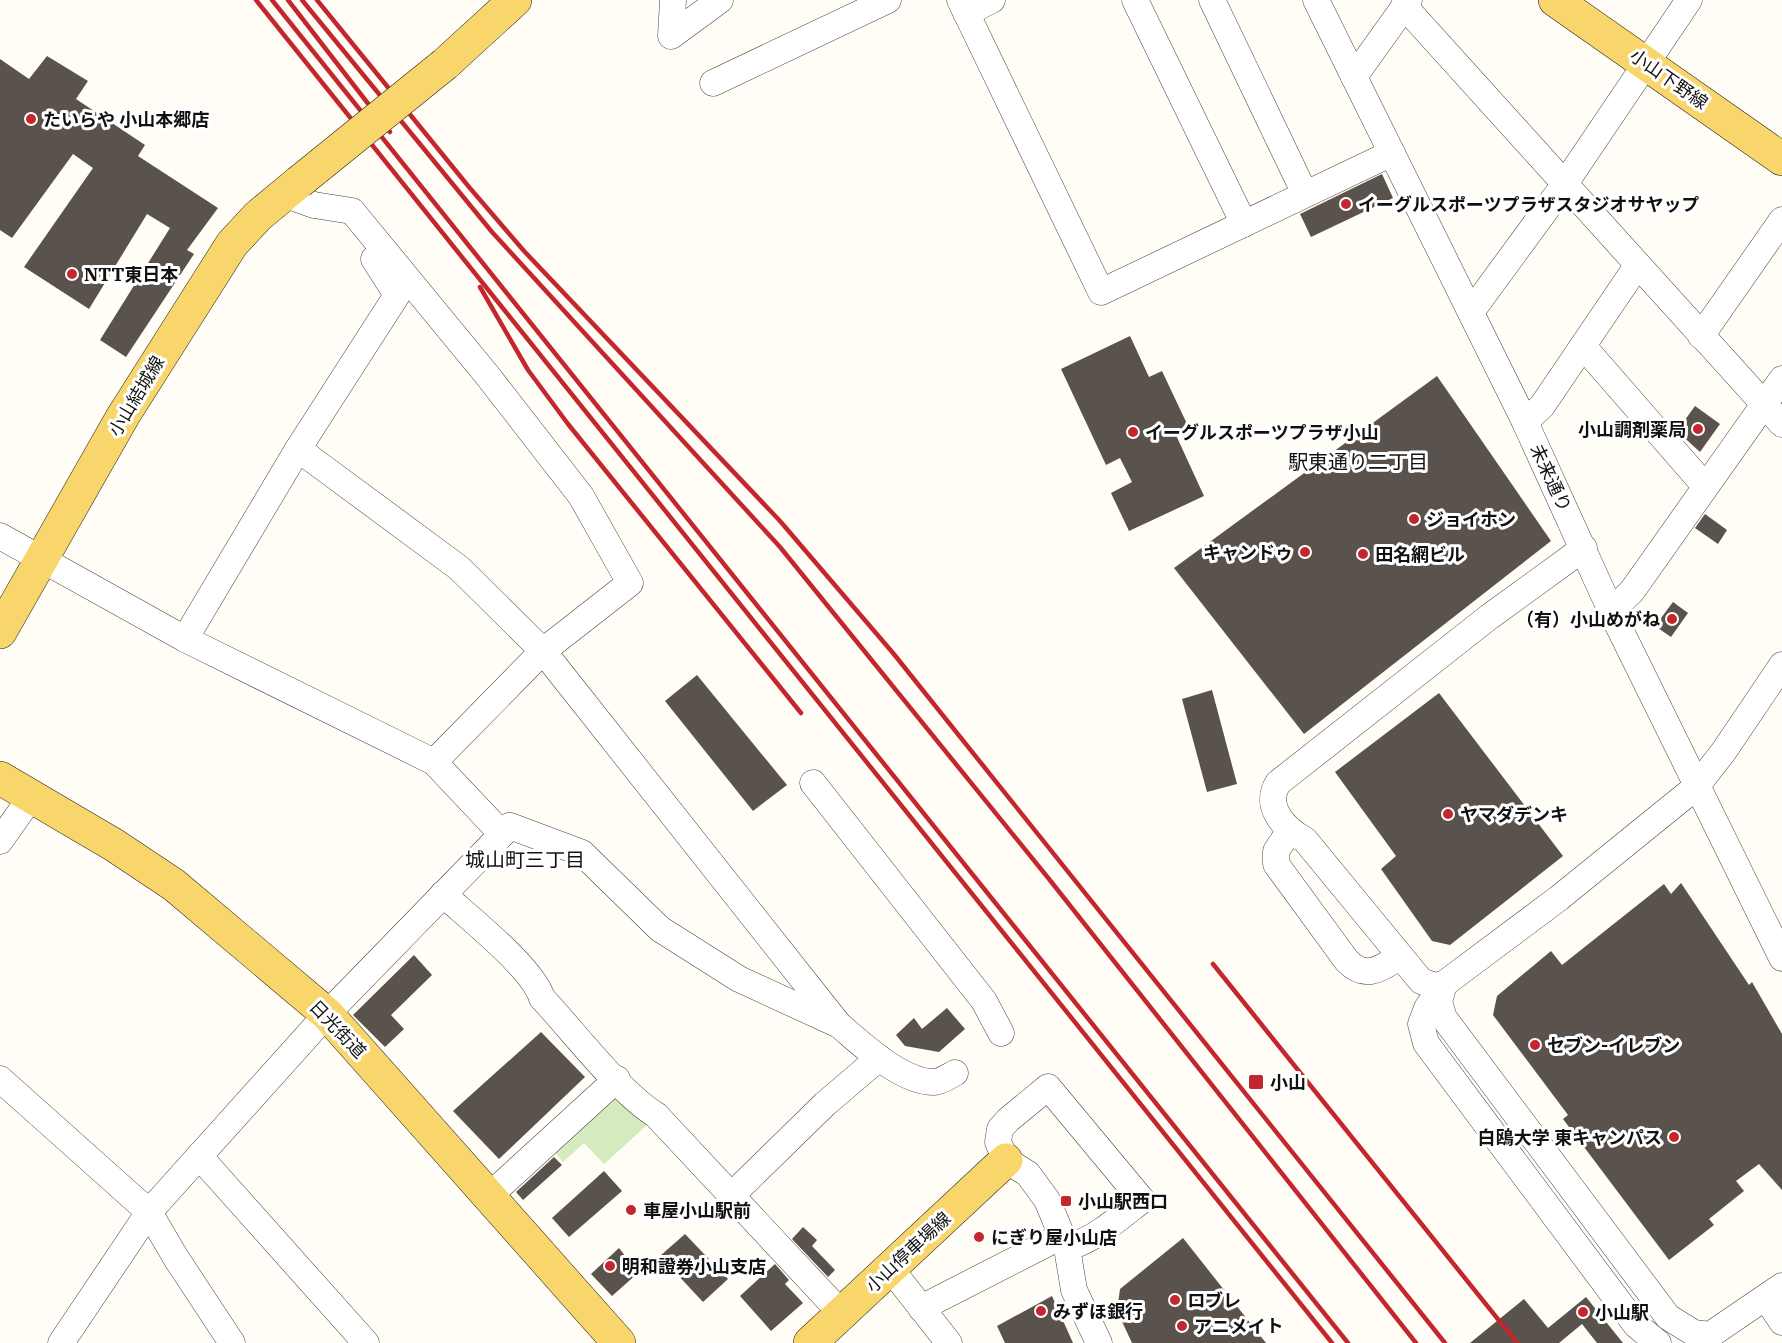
<svg xmlns="http://www.w3.org/2000/svg" width="1782" height="1343" viewBox="0 0 1782 1343" font-family="'IBM Plex Serif','Noto Sans JP',serif">
	<rect width="100%" height="100%" fill="#fffdf5"/>
	<!-- green -->
	<path fill="#d5ebbd" d="M609,1095L623,1097L648,1124L604,1164L584,1143L563,1162L552,1149Z"/>
	<!-- building -->
	<g fill="#5a524d">
		<path d="M47,56L88,81L76,99L145,145L138,156L218,208L187,250L194,254L126,357L100,340L170,228L147,214L89,309L24,267L93,168L73,154L12,238L0,230V59L29,79Z"/>
		<path d="M1382,174L1393,198L1311,237L1300,214Z"/>
		<path d="M1130,336L1149,377L1162,371L1188,426L1175,433L1204,496L1129,531L1111,493L1132,482L1120,458L1106,465L1061,369Z"/>
		<path d="M1437,376L1551,541L1304,734L1174,568Z"/>
		<path d="M1695,406L1720,424L1700,452L1677,431Z"/>
		<path d="M1705,514L1727,530L1718,544L1695,528Z"/>
		<path d="M1673,602L1688,613L1671,637L1655,626Z"/>
		<path d="M697,675L787,785L753,811L665,701Z"/>
		<path d="M1212,690L1237,784L1207,792L1182,699Z"/>
		<path d="M1439,693L1563,856L1450,945L1432,941L1381,869L1396,856L1335,772Z"/>
		<path d="M1681,883L1749,985L1752,982L1782,1034V1190L1759,1164L1736,1181L1744,1191L1709,1219L1714,1225L1669,1260L1563,1119L1568,1115L1493,1015L1497,996L1551,951L1562,965L1664,884L1671,894Z"/>
		<path d="M414,955L432,975L391,1015L404,1029L385,1047L353,1015Z"/>
		<path d="M947,1008L965,1029L939,1052L905,1046L896,1035L914,1018L922,1029Z"/>
		<path d="M541,1032L585,1077L499,1159L453,1111Z"/>
		<path d="M554,1157L562,1165L523,1200L516,1192Z"/>
		<path d="M604,1171L622,1191L569,1237L552,1218Z"/>
		<path d="M803,1227L817,1240L812,1246L835,1270L828,1277L792,1239Z"/>
		<path d="M685,1234L728,1279L703,1302L660,1256Z"/>
		<path d="M1183,1238L1266,1343H1132L1117,1311L1120,1289Z"/>
		<path d="M619,1248L638,1273L612,1296L591,1274Z"/>
		<path d="M775,1264L789,1280L785,1284L803,1303L771,1331L740,1296Z"/>
		<path d="M1052,1296L1073,1343H1005L997,1326Z"/>
		<path d="M1586,1297L1623,1343H1597L1582,1324L1559,1343H1470L1524,1299L1548,1328Z"/>
	</g>
	<g fill="none" stroke-linecap="round" stroke-linejoin="round">
		<!-- minor casing -->
		<g stroke="#444" stroke-width="27">
			<g id="minor">
				<path d="M673,0L671,36L720,0"/>
				<path d="M960,0L1101,292L1392,153"/>
				<path d="M1135,0L1244,224"/>
				<path d="M1212,0L1305,194"/>
				<path d="M1316,0L1525,422L1611,611L1782,958"/>
				<path d="M1404,6L1782,424"/>
				<path d="M966,13L992,0"/>
				<path d="M1354,77L1409,0"/>
				<path d="M713,83L888,0"/>
				<path d="M284,194L314,205L352,211L487,375L581,496L630,583L543,651L434,762"/>
				<path d="M1471,312L1564,185L1689,0"/>
				<path d="M1701,336L1782,220"/>
				<path d="M1583,346L1705,486"/>
				<path d="M1525,422L1542,406L1637,266"/>
				<path d="M298,449L459,568L543,651L839,1025C863,1045 901,1082 934,1082C940,1082 949,1076 955,1073"/>
				<path d="M0,536L185,639L434,762L501,833"/>
				<path d="M1611,611L1632,591L1782,379"/>
				<path d="M185,639L298,449L397,295L374,259"/>
				<path d="M813,783L984,1001L1001,1033"/>
				<path d="M1289,832L1276,851V864L1347,961C1366,980 1380,969 1399,957"/>
				<path d="M0,841L31,797"/>
				<path d="M443,894C468,917 533,968 542,998C573,1031 619,1092 656,1115L842,1314"/>
				<path d="M1444,984L1435,986L1421,981L1305,840C1285,829 1263,807 1278,783L1489,617L1584,548"/>
				<path d="M1444,984L1439,1002L1444,1018L1668,1317L1694,1333L1710,1335L1782,1286"/>
				<path d="M0,1079L149,1212L176,1258L232,1343"/>
				<path d="M199,1156L366,1343"/>
				<path d="M732,1195L825,1104L879,1058"/>
				<path d="M489,1196L617,1079"/>
				<path d="M1067,1248C1096,1239 1119,1218 1142,1200L1048,1087L1008,1120L1000,1129L998,1142L1006,1160L1028,1174L1047,1200L1067,1248L1074,1290L1099,1343"/>
				<path d="M890,1268L949,1343"/>
				<path d="M1766,1298L1782,1322"/>
				<path d="M921,1308L1050,1242L1063,1238"/>
				<path d="M61,1343L149,1212L327,1014L510,826L582,853L660,929L739,979L839,1025"/>
				<path d="M1658,1343L1636,1325L1434,1054L1426,1043L1421,1024L1427,1008L1444,984L1559,898L1696,787L1724,751L1782,665"/>
			</g>
		</g>
		<!-- major casing -->
		<g stroke="#222" stroke-width="34">
			<g id="major">
				<path d="M1555,0L1782,159"/>
				<path d="M445,64L515,0"/>
				<path d="M0,632L123,416L232,244L258,216L299,182"/>
				<path d="M0,778L114,845L174,885L327,1014L619,1343"/>
				<path d="M810,1343L1006,1160"/>
			</g>
		</g>
		<!-- minor -->
		<use href="#minor" stroke="#fff" stroke-width="26"/>
		<!-- major -->
		<use href="#major" stroke="#f9d66b" stroke-width="33"/>
		<!-- rail -->
		<g stroke="#c4262e" stroke-width="4.5">
			<path d="M256,0L1332,1343"/>
			<path d="M272,0L1348,1343"/>
			<path d="M288,0L390,132"/>
			<path d="M302,0L492,232L780,547L1049,879L1416,1343"/>
			<path d="M317,0L469,187L524,251L780,521L893,653L1445,1343"/>
			<path d="M480,287L528,370L568,424L801,713"/>
			<path d="M1213,964L1517,1343"/>
		</g>
		<!-- major-bridge casing -->
		<g stroke="#222" stroke-width="34" stroke-linecap="butt">
			<path id="major-bridge" d="M299,182L445,64"/>
		</g>
		<!-- major-bridge -->
		<use href="#major-bridge" stroke="#f9d66b" stroke-width="33"/>
	</g>
	<!-- markers -->
	<g fill="#c4262e" stroke="#fff" stroke-width="2">
		<circle cx="31" cy="119" r="6"/>
		<circle cx="1346" cy="204" r="6"/>
		<circle cx="72" cy="274" r="6"/>
		<circle cx="1698" cy="429" r="6"/>
		<circle cx="1133" cy="432" r="6"/>
		<circle cx="1414" cy="519" r="6"/>
		<circle cx="1305" cy="552" r="6"/>
		<circle cx="1363" cy="554" r="6"/>
		<circle cx="1672" cy="619" r="6"/>
		<circle cx="1448" cy="814" r="6"/>
		<circle cx="1535" cy="1045" r="6"/>
		<rect x="1248" y="1074" width="16" height="16" rx="3"/>
		<circle cx="1674" cy="1137" r="6"/>
		<rect x="1060" y="1195" width="12" height="12" rx="3"/>
		<circle cx="631" cy="1210" r="6"/>
		<circle cx="979" cy="1237" r="6"/>
		<circle cx="610" cy="1266" r="6"/>
		<circle cx="1175" cy="1300" r="6"/>
		<circle cx="1041" cy="1311" r="6"/>
		<circle cx="1583" cy="1312" r="6"/>
		<circle cx="1182" cy="1326" r="6"/>
	</g>
	<g text-anchor="middle" dominant-baseline="central" stroke-width="6" stroke-linejoin="round" paint-order="stroke">
		<!-- street labels -->
		<g font-size="18" fill="#111" stroke="#fff">
			<text transform="translate(1669 79) rotate(35)">小山下野線</text>
			<text transform="translate(136 396) rotate(-59)">小山結城線</text>
			<text transform="translate(1551 478) rotate(65)">未来通り</text>
			<text transform="translate(338 1029) rotate(46)">日光街道</text>
			<text transform="translate(908 1252) rotate(-43)">小山停車場線</text>
		</g>
		<!-- poi labels -->
		<g font-size="18" font-weight="bold" fill="#111" stroke="#fff" text-anchor="start">
			<text x="43" y="119">たいらや 小山本郷店</text>
			<text x="1358" y="204">イーグルスポーツプラザスタジオサヤップ</text>
			<text x="84" y="274">NTT東日本</text>
			<text x="1686" y="429" text-anchor="end">小山調剤薬局</text>
			<text x="1145" y="432">イーグルスポーツプラザ小山</text>
			<text x="1426" y="519">ジョイホン</text>
			<text x="1293" y="552" text-anchor="end">キャンドゥ</text>
			<text x="1375" y="554">田名網ビル</text>
			<text x="1660" y="619" text-anchor="end">（有）小山めがね</text>
			<text x="1460" y="814">ヤマダデンキ</text>
			<text x="1547" y="1045">セブン-イレブン</text>
			<text x="1270" y="1082">小山</text>
			<text x="1662" y="1137" text-anchor="end">白鴎大学 東キャンパス</text>
			<text x="1078" y="1201">小山駅西口</text>
			<text x="643" y="1210">車屋小山駅前</text>
			<text x="991" y="1237">にぎり屋小山店</text>
			<text x="622" y="1266">明和證券小山支店</text>
			<text x="1187" y="1300">ロブレ</text>
			<text x="1053" y="1311">みずほ銀行</text>
			<text x="1595" y="1312">小山駅</text>
			<text x="1194" y="1326">アニメイト</text>
		</g>
		<!-- neighbourhood labels -->
		<g font-size="20" fill="#111" stroke="#fff">
			<text x="1358" y="461">駅東通り二丁目</text>
			<text x="525" y="859">城山町三丁目</text>
		</g>
	</g>
</svg>
